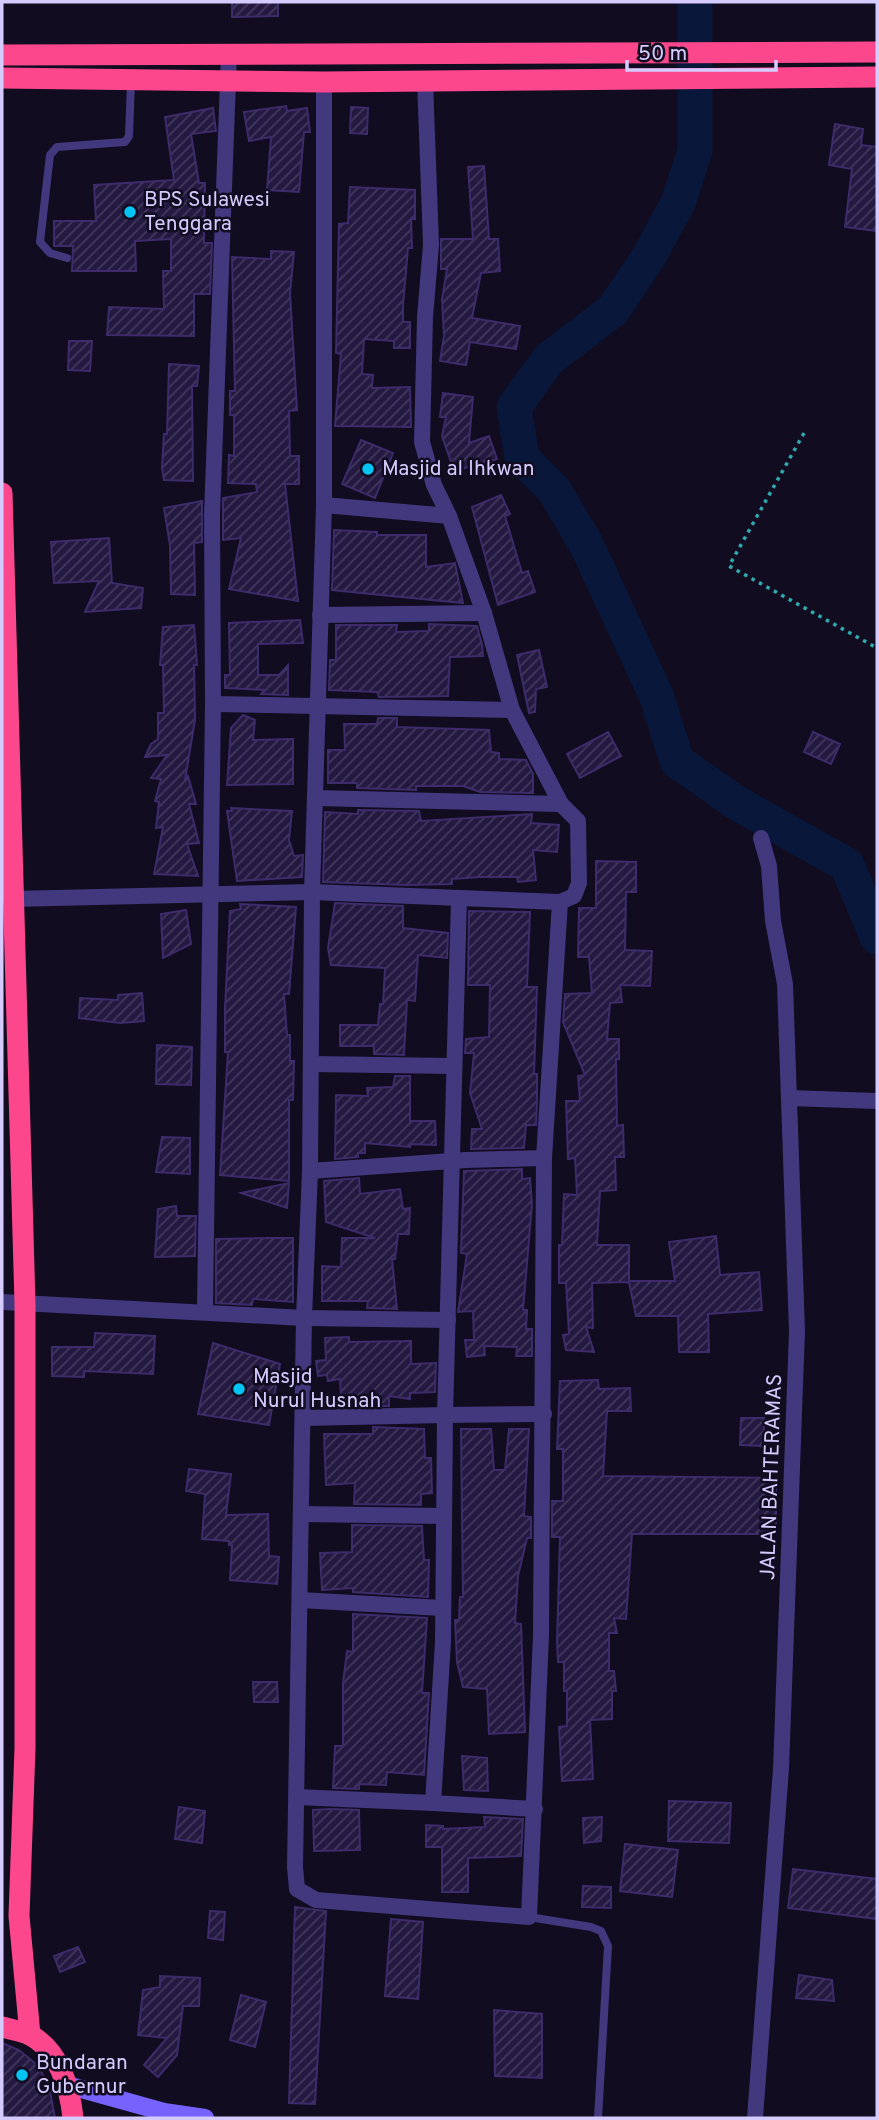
<svg xmlns="http://www.w3.org/2000/svg" width="879" height="2120" viewBox="0 0 879 2120" font-family="Overpass,sans-serif">
	<defs>
		<pattern id="building-hatch" width="6" height="6" patternUnits="userSpaceOnUse" patternTransform="scale(1.75)"><rect width="6" height="6" fill="#241940"/><path d="M-1 1l2-2M0 6l6-6M5 7l2-2" fill="none" stroke="#43395d"/></pattern>
	</defs>
	<rect width="100%" height="100%" fill="#110c1f"/>
	<g fill="none" stroke-linecap="round" stroke-linejoin="round">
		<!-- river -->
		<path stroke="#09173b" stroke-width="35" d="M695,2V150L679,201L648,258L613,310L549,359L514,407L522,458L554,490L586,544L656,695L677,761L735,802L847,865L877,937"/>
	</g>
	<!-- building -->
	<g fill="url(#building-hatch)" stroke="#3e2b6b" stroke-width="2">
		<path d="M232,2H278V16L232,17Z"/>
		<path d="M286,106L287,111L307,108L310,132H304L299,192L267,190L271,137L249,141L244,112Z"/>
		<path d="M351,107L368,108L367,134L350,133Z"/>
		<path d="M213,108L216,131L191,134L199,183H205L204,243H212L210,294H194V336L107,335L109,307L164,309L163,271H171V239L135,241L136,271H72L73,246H54V221H96L94,185L174,180L165,117Z"/>
		<path d="M835,124L863,129L861,145L877,147V231L845,227L852,169L829,165Z"/>
		<path d="M484,166L489,239H498L500,271L481,273L472,318L520,326L516,349L470,342L466,365L440,361L444,336L442,299L447,269H441V239H473L468,167Z"/>
		<path d="M350,187L415,190V219H411L412,248H408L403,305V322H410V348H394V341L364,339L362,374L373,375L372,388L410,387L411,427L335,426L341,354L336,353L339,224L348,223Z"/>
		<path d="M271,251L294,252L290,293L297,410L289,411L290,456H299V484H285L298,601L229,589L241,538L223,540V498L257,492L256,484L228,483L229,455L234,456V415H230V391H235L232,257L271,259Z"/>
		<path d="M69,341H92L90,371L68,370Z"/>
		<path d="M169,364L199,366L197,386H192L193,481L164,480L162,468L164,434H167Z"/>
		<path d="M443,393L473,397L469,443L489,436L497,459L454,471L442,436L446,417H440Z"/>
		<path d="M361,440L393,453L375,498L342,484Z"/>
		<path d="M501,495L510,514L505,516L522,573L528,571L535,592L498,605L472,507Z"/>
		<path d="M202,501V542L194,543L195,595L171,594L170,545L164,508Z"/>
		<path d="M334,530L377,532V535H426V567L455,563L463,603L332,590Z"/>
		<path d="M109,538L112,583L143,588L141,608L85,612L99,581L54,583L51,542Z"/>
		<path d="M300,620L303,643L258,644V675H279L288,665V695L261,694L265,690L225,688V675H230L229,623Z"/>
		<path d="M429,624L477,626L482,645L483,656L450,657L448,696L379,697L377,692L329,690L330,660H336V625H397L396,632L429,631Z"/>
		<path d="M194,625L197,665H194L195,720L185,780L188,776L196,804H189L199,843L187,844L198,876L154,874L163,827L156,828L159,802L155,801L161,779L151,778L167,755L145,757L151,744L158,739V713H164L163,665H160L163,627Z"/>
		<path d="M539,650L547,687L536,689L535,712L529,713L517,655Z"/>
		<path d="M243,715L255,720L253,740L293,739V784L227,785L231,728Z"/>
		<path d="M378,718H397V727L489,730L491,752L499,753V759L526,760L533,774V793L480,792L463,786H416V790L357,788V783H328V750H345L344,724H377Z"/>
		<path d="M608,732L621,756L580,778L567,754Z"/>
		<path d="M813,732L840,744L831,764L804,752Z"/>
		<path d="M231,808L292,811L289,840L294,856L303,855L302,877L237,881L227,811H232Z"/>
		<path d="M358,810L419,811L421,821L532,814L531,823L559,825L557,852L533,850L536,880L518,882L517,877H480L452,879V884L407,885L323,882L325,812L358,814Z"/>
		<path d="M596,861L636,862V892H626L625,950L652,951L650,986L620,985L622,1002L610,1003L607,1039H619V1059H616L617,1126L623,1125L624,1157H615L616,1190L600,1191L597,1245H629V1281H675L669,1242L716,1236L720,1275L759,1272L762,1310L708,1314L709,1352H679L678,1316H636L629,1282L592,1283L593,1328L586,1327L594,1352L566,1350L563,1335L569,1334L566,1283H559V1245H562L564,1194L577,1195L575,1158L568,1159L566,1101H580L578,1076L585,1075L563,1022L565,994L592,993L589,957H578L579,908H596Z"/>
		<path d="M335,903L403,906V928L448,933L447,958L418,955L415,1001L407,1000L404,1055L374,1054V1046H340V1025H378L380,1004H383L385,968L331,965L328,948Z"/>
		<path d="M240,904L296,907L289,994H284L287,1035H290V1061H294L293,1100H289V1181L220,1175L228,1052H225V1008L230,911L241,909Z"/>
		<path d="M186,910L191,944L163,958L161,914Z"/>
		<path d="M469,911L530,912L527,987H537L534,1074H537V1100L536,1125H526L524,1148L471,1149L472,1129H482L470,1093L474,1053H465L466,1039L489,1037L490,985H468Z"/>
		<path d="M142,993L144,1021L120,1023L79,1018L80,998L118,1000V995Z"/>
		<path d="M157,1045L192,1047L191,1085L156,1084Z"/>
		<path d="M395,1076H410V1121H435L436,1145L410,1144V1147L365,1143V1153H358V1157L335,1159L336,1095L368,1096L367,1088L393,1087Z"/>
		<path d="M162,1137L190,1138V1174L156,1172Z"/>
		<path d="M522,1169V1179L530,1178L532,1204L523,1310H527L526,1329H532V1356H516L517,1347L484,1346L485,1355L467,1357L465,1340H474L473,1311L458,1312L467,1254L461,1253L464,1171Z"/>
		<path d="M359,1178L360,1194L400,1189L403,1209L410,1208L409,1234H398L395,1259H392L397,1309L367,1308L368,1301H322V1266L341,1267L342,1238H375L326,1222L324,1181Z"/>
		<path d="M289,1183L287,1208L241,1193Z"/>
		<path d="M176,1206L177,1216H196L195,1256L155,1257L158,1209Z"/>
		<path d="M269,1238H293V1302L253,1299L252,1305L216,1303V1239Z"/>
		<path d="M95,1333L155,1336L153,1374L84,1371V1377L52,1376V1347H94Z"/>
		<path d="M349,1337V1342L411,1341V1364L436,1363L435,1392L410,1393V1399L389,1396V1406H370L341,1397L340,1379L328,1381L327,1375L318,1376L316,1361L326,1360L325,1338Z"/>
		<path d="M213,1343L280,1364L269,1425L198,1414Z"/>
		<path d="M598,1380L599,1389L630,1388L631,1411H607L603,1476L776,1478V1534H632L626,1619L614,1618L617,1633H609V1671H614L616,1691H612V1719L590,1720L593,1779L562,1781L559,1727L567,1726V1691H564V1662H558L557,1642L560,1537H552V1501H563V1449H557L560,1381Z"/>
		<path d="M741,1418H764V1446L740,1445Z"/>
		<path d="M373,1427L424,1429L425,1458H431L432,1493L421,1494V1505L354,1504L355,1483L326,1485L324,1434H373Z"/>
		<path d="M461,1429H491L494,1470H505L509,1429H529L524,1516L531,1517V1538H527L518,1576L515,1623L521,1624L525,1732L489,1734L487,1689L463,1687L457,1662L455,1620H459L460,1597H463Z"/>
		<path d="M189,1469L231,1474L226,1515L268,1514L269,1556L279,1557L277,1584L230,1580L232,1545H229V1541L202,1539L205,1494L186,1491Z"/>
		<path d="M352,1525L422,1526L424,1560H429L428,1597L353,1592V1588L322,1590L320,1553L352,1552Z"/>
		<path d="M353,1614L427,1618L422,1693H429L424,1775L387,1772L386,1785L359,1784V1789L333,1788L335,1746H343V1683L347,1651L353,1652Z"/>
		<path d="M253,1682H277L278,1702H254Z"/>
		<path d="M462,1756L487,1758L488,1791L464,1790Z"/>
		<path d="M669,1801L731,1803L729,1843L668,1841Z"/>
		<path d="M179,1807L205,1811L202,1843L175,1839Z"/>
		<path d="M331,1809L359,1810L360,1850L314,1851L313,1810Z"/>
		<path d="M484,1817L523,1819L521,1856L468,1858V1892H442V1847H426V1825L443,1826V1829L485,1827Z"/>
		<path d="M602,1817L601,1841L584,1843L583,1818Z"/>
		<path d="M625,1844L678,1850L672,1897L620,1891Z"/>
		<path d="M793,1869L877,1879V1919L788,1908Z"/>
		<path d="M583,1886L611,1887V1908L582,1907Z"/>
		<path d="M295,1907L326,1911L315,2104L289,2103Z"/>
		<path d="M210,1911L225,1912L223,1940L208,1938Z"/>
		<path d="M391,1919L423,1922L418,1999L385,1996Z"/>
		<path d="M78,1947L85,1962L60,1972L54,1956Z"/>
		<path d="M799,1975L832,1980L834,2001L796,1998Z"/>
		<path d="M160,1976L200,1978L199,2006H183L177,2055L158,2077L144,2065L167,2038L138,2035L143,1990L160,1987Z"/>
		<path d="M241,1995L266,2002L255,2047L230,2040Z"/>
		<path d="M494,2010L542,2014V2078L495,2076Z"/>
		<path d="M2,2043L19,2050L37,2065L49,2085L55,2118H2Z"/>
	</g>
	<g fill="none" stroke-linecap="round" stroke-linejoin="round">
		<!-- path -->
		<path stroke="#2faaaf" stroke-width="3.5" stroke-dasharray="3.5 5" stroke-linecap="butt" d="M804,433L729,566L877,648"/>
		<!-- lane -->
		<g stroke="#41387d" stroke-width="8">
			<path d="M67,258L50,253L40,242L50,155L57,147L125,142L129,136L131,82"/>
			<path d="M529,1917L591,1927L601,1931L608,1946L598,2118"/>
		</g>
		<!-- street -->
		<g stroke="#41387d" stroke-width="16">
			<path d="M229,53L212,515L213,704L512,710"/>
			<path d="M425,80L431,245L425,317L422,442L434,485L449,516L484,613L512,710L561,804"/>
			<path d="M324,82V505L312,892L310,1171L304,1318L295,1867L297,1889L316,1900L529,1917L541,1635L544,1158"/>
			<path d="M324,505L449,516"/>
			<path d="M320,615L484,613"/>
			<path d="M459,898L445,1415L544,1414"/>
			<path d="M12,899L312,892L560,902"/>
			<path d="M311,1064L454,1066"/>
			<path d="M789,1098L877,1101"/>
			<path d="M310,1171L466,1160L544,1158L560,902L574,896L579,883L578,821L561,804L316,798"/>
			<path d="M2,1302L304,1318L448,1320"/>
			<path d="M205,1312L213,704"/>
			<path d="M303,1418L445,1415L443,1642L433,1803L535,1809"/>
			<path d="M301,1514L444,1516"/>
			<path d="M300,1600L442,1608"/>
			<path d="M297,1797L433,1803"/>
			<path d="M755,2118L781,1769L797,1331L785,984L773,921L769,866L761,838"/>
		</g>
		<!-- secondary -->
		<path stroke="#7663fd" stroke-width="18" d="M67,2085L164,2112L205,2118"/>
		<!-- highway -->
		<g stroke="#fd478d" stroke-width="21">
			<path d="M2,55L877,52"/>
			<path d="M2,78L324,82L877,77"/>
			<path d="M2,493L25,1304V1748L19,1916L30,2035"/>
			<path d="M2,2027C10,2029 20,2031 28,2034C59,2049 70,2088 73,2118"/>
		</g>
	</g>
	<!-- markers -->
	<g fill="#03c4f3" stroke="#110c1f" stroke-width="2.5">
		<circle cx="130" cy="212" r="7"/>
		<circle cx="368" cy="469" r="7"/>
		<circle cx="239" cy="1389" r="7"/>
		<circle cx="22" cy="2075" r="7"/>
	</g>
	<g text-anchor="middle" dominant-baseline="central" stroke-width="5" stroke-linejoin="round" paint-order="stroke">
		<!-- poi labels -->
		<g font-size="21" fill="#d6cbfe" stroke="#110c1f" text-anchor="start">
			<text x="144" y="200">BPS Sulawesi<tspan x="144" dy="24">Tenggara</tspan></text>
			<text x="382" y="469">Masjid al Ihkwan</text>
			<text x="253" y="1377">Masjid<tspan x="253" dy="24">Nurul Husnah</tspan></text>
			<text x="36" y="2063">Bundaran<tspan x="36" dy="24">Gubernur</tspan></text>
		</g>
		<!-- street labels -->
		<g font-size="21" fill="#d6cbfe" stroke="#110c1f">
			<text transform="translate(772 1477) rotate(-88)">JALAN BAHTERAMAS</text>
		</g>
	</g>
	<!-- border -->
	<rect width="879" height="2120" fill="none" stroke="#d6cbfe" stroke-width="7"/>
	<!-- scale -->
	<path d="M627 60v10h149v-10" fill="none" stroke="#d6cbfe" stroke-width="3.5"/>
	<text x="638" y="60" font-size="21" fill="#d6cbfe" stroke="#110c1f" stroke-width="5" paint-order="stroke">50 m</text>
</svg>
